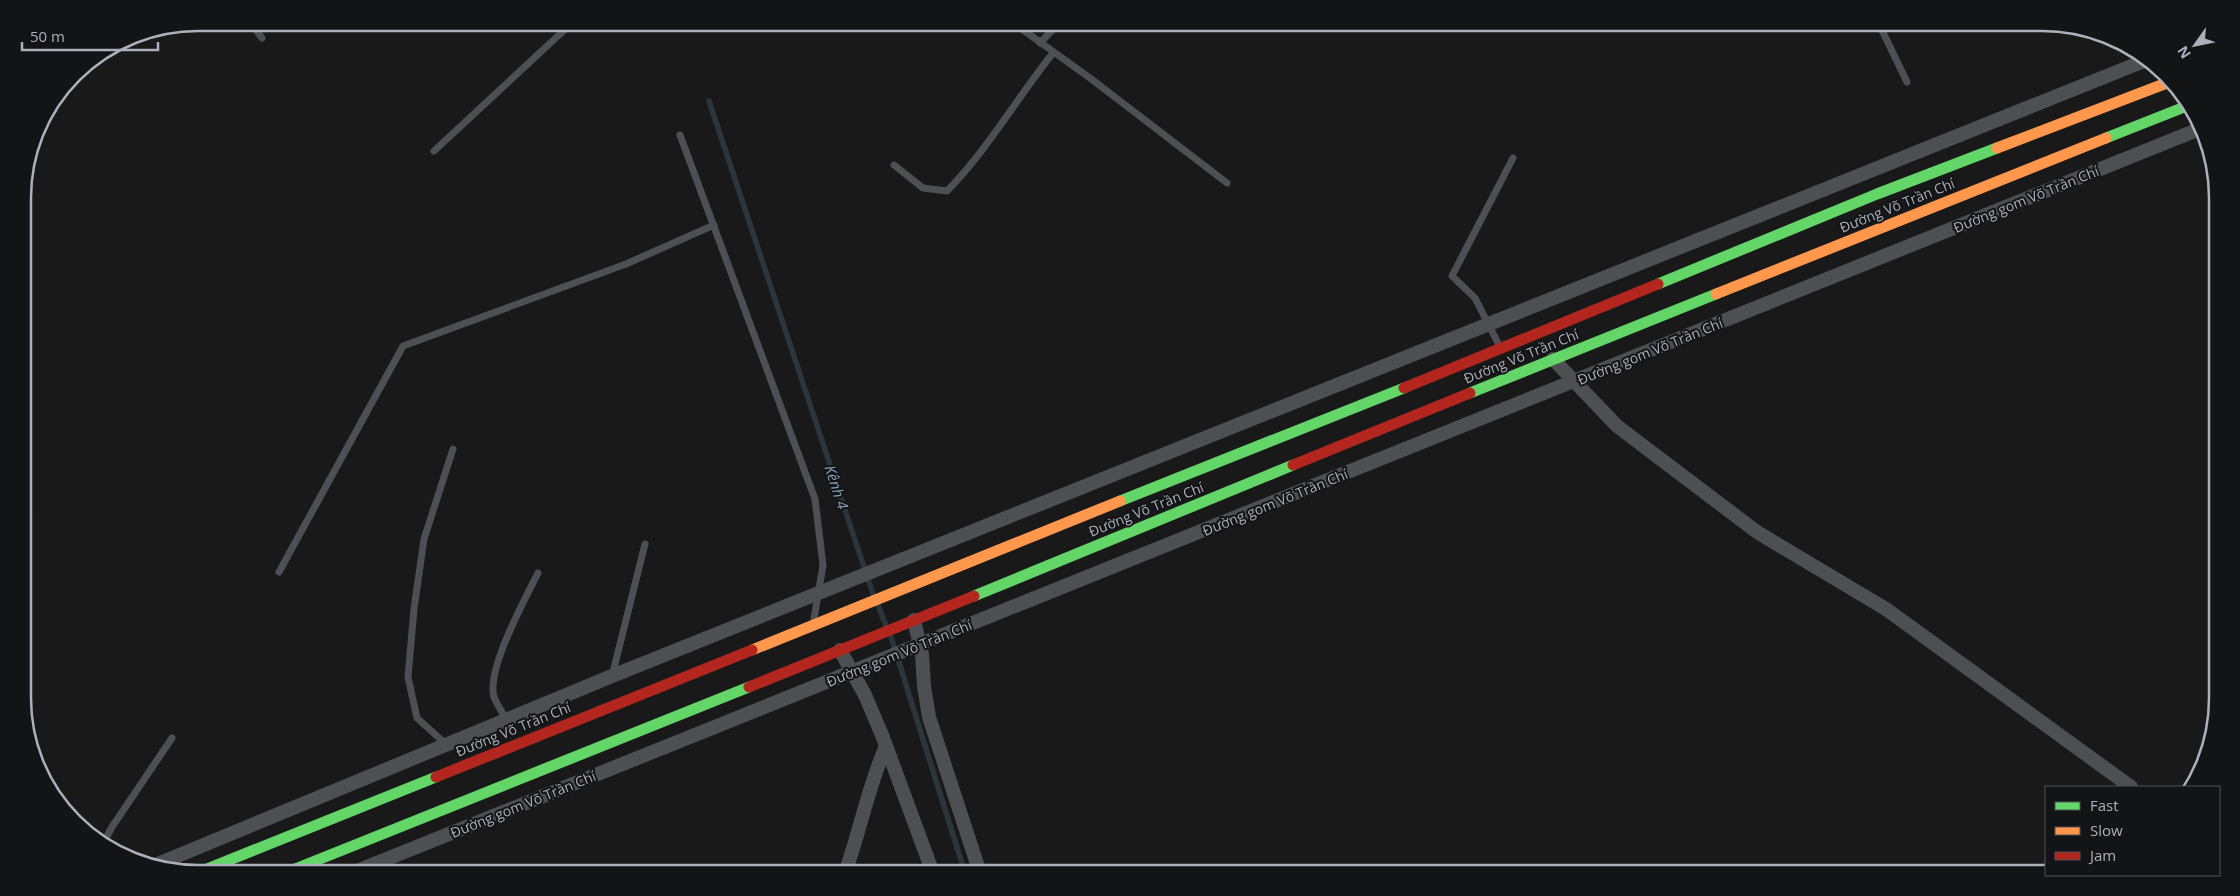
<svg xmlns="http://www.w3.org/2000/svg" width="2240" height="896" viewBox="0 0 2240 896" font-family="'Open Sans',sans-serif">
	<rect width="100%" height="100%" fill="#19191a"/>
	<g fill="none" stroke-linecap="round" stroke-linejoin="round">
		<!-- stream -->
		<g stroke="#2c353c" stroke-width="5.5">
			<path d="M709,101L873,594"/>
			<path d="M878,605L886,626"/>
			<path d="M891,637L965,873"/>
		</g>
		<!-- lane -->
		<g stroke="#4d4f53" stroke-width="7">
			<path d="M250,22L262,38"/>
			<path d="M1012,22L1090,78L1227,183"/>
			<path d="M1878,22L1907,82"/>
			<path d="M1040,43L1060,22"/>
			<path d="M680,135L815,499L823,565L814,619"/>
			<path d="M434,151L573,22"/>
			<path d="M894,165L923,188L947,191C988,149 1017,98 1053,53"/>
			<path d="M1499,345L1475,298L1452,276L1513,158"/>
			<path d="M279,572L403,346L626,264L714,225"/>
			<path d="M612,676L645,544"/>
			<path d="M507,721C503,713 497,705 494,697C486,670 525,599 538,573"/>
			<path d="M448,746L417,718L408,677L414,609L424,539L453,449"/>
			<path d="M105,840L112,827L172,738"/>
		</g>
		<!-- street -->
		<g stroke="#4d4f53" stroke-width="14">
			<path d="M1553,359L1617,426L1757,532L1886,609L2131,787"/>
			<path d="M914,620L922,654L924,686L929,717L980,873"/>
			<path d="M840,650L865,695L882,735L933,873"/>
			<path d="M153,866L612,676L2149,59"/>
			<path d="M352,873L2197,130"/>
			<path d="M845,873C860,831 868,787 886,746"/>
		</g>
		<!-- fast -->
		<g stroke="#63d668" stroke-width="11">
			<path d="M2106,138L2187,106"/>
			<path d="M1658,284L1877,194L1997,148"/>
			<path d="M1470,393L1716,294"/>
			<path d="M1120,501L1404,388"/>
			<path d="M974,596L1293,465"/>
			<path d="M197,873L436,777"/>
			<path d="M285,873L749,687"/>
		</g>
		<!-- slow -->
		<g stroke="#ff974d" stroke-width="11">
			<path d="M1997,148L2172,81"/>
			<path d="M1716,294L2106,138"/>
			<path d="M752,650L1120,501"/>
		</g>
		<!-- jam -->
		<g stroke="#b3261e" stroke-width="11">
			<path d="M1404,388L1658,284"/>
			<path d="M1293,465L1470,393"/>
			<path d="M749,687L974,596"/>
			<path d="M436,777L752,650"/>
		</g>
	</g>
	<g text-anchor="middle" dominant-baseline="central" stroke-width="4" stroke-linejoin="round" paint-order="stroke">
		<!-- street labels -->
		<g font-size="14" fill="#abb0ba" stroke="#131416">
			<text transform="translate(2026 199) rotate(-22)">Đường gom Võ Trần Chí</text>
			<text transform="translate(1897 205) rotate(-22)">Đường Võ Trần Chí</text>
			<text transform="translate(1650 351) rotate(-22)">Đường gom Võ Trần Chí</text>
			<text transform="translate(1521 356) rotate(-22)">Đường Võ Trần Chí</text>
			<text transform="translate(1275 502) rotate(-22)">Đường gom Võ Trần Chí</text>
			<text transform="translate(1146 509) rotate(-22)">Đường Võ Trần Chí</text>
			<text transform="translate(899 653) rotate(-22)">Đường gom Võ Trần Chí</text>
			<text transform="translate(513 729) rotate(-22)">Đường Võ Trần Chí</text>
			<text transform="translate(523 804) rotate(-22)">Đường gom Võ Trần Chí</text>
		</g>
		<!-- water labels -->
		<g font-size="15" font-style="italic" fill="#829fb5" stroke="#131416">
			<text transform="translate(837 487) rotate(72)">Kênh 4</text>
		</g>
	</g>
	<!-- crop -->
	<path d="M0 0H2240V896H0ZM198 31H2042A167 167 0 0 1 2209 198V698A167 167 0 0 1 2042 865H198A167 167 0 0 1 31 698V198A167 167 0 0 1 198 31Z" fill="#131416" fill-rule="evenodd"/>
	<path fill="none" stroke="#abb0ba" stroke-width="2.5" d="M198 31H2042A167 167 0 0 1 2209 198V698A167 167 0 0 1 2042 865H198A167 167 0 0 1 31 698V198A167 167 0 0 1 198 31Z"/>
	<!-- legend -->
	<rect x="2045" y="786" width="175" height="90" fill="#131416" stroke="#505258"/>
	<rect x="2055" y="802" width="25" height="8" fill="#63d668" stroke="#505258"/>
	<text x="2090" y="811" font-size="15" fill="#abb0ba">Fast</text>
	<rect x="2055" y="827" width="25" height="8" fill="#ff974d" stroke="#505258"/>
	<text x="2090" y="836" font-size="15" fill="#abb0ba">Slow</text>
	<rect x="2055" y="852" width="25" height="8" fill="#b3261e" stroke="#505258"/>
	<text x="2090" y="861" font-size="15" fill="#abb0ba">Jam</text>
	<!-- north arrow -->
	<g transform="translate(2195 45) rotate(237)" stroke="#131416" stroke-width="4" paint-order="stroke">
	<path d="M0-4L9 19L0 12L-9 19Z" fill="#abb0ba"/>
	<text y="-8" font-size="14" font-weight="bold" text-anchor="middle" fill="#abb0ba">N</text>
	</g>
	<!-- scale -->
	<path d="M22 42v8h136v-8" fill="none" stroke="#abb0ba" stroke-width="2.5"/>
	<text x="30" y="42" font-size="15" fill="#abb0ba" stroke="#131416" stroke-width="4" paint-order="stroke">50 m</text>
</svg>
